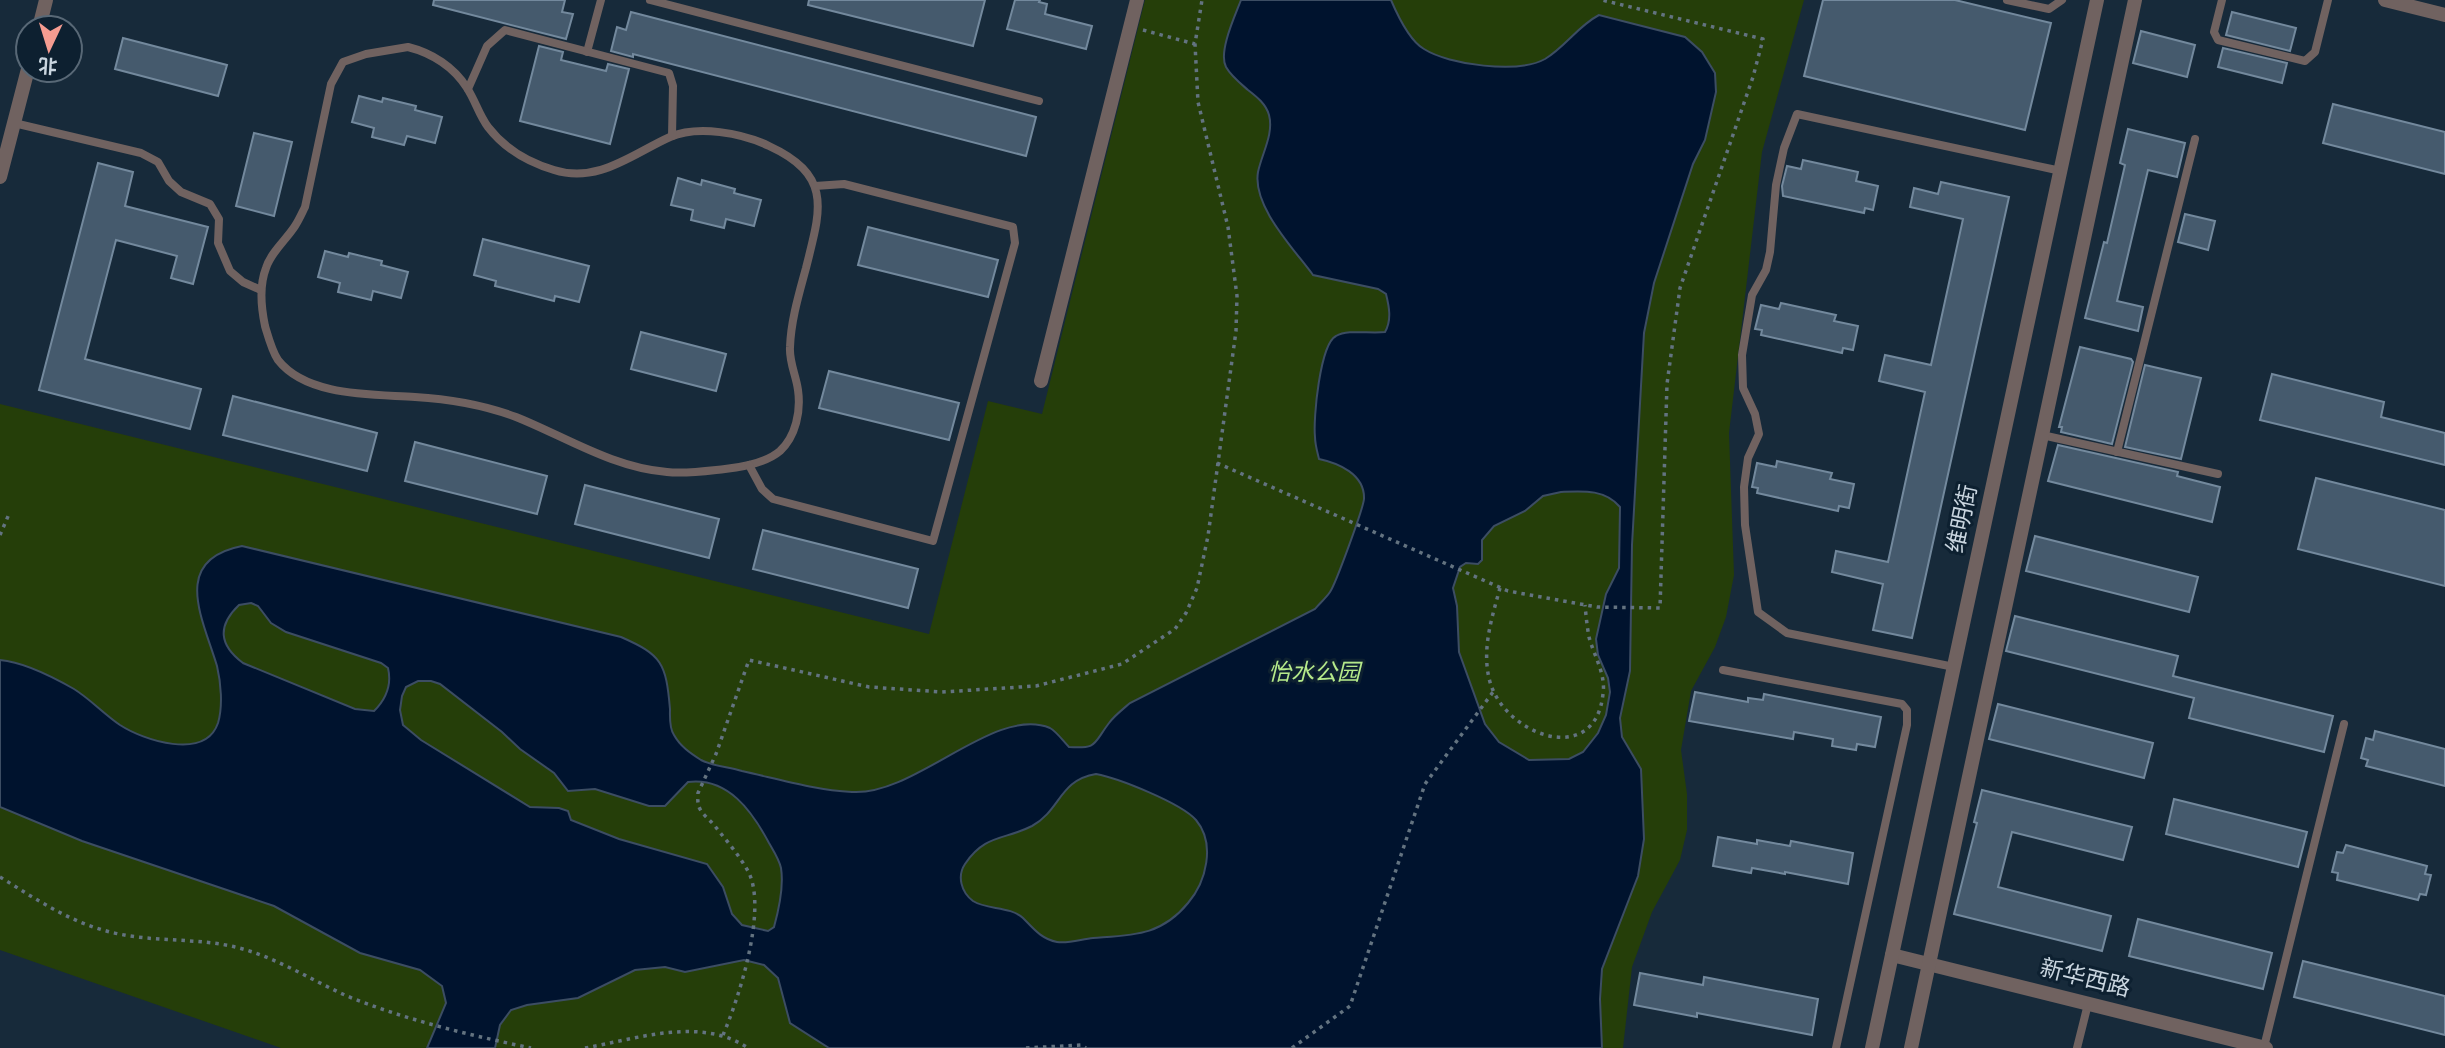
<svg xmlns="http://www.w3.org/2000/svg" width="2445" height="1048" viewBox="0 0 2445 1048" font-family="Spectral,'Noto Sans SC',serif">
	<rect width="100%" height="100%" fill="#172a3a"/>
	<!-- green -->
	<path fill="#253e09" d="M1145,0H1804L1762,152L1729,433L1734,575L1726,617L1715,647L1691,691L1681,750L1687,794V830L1680,860L1652,912L1632,967L1623,1048H281L0,950V404L929,634L988,401L1042,414Z"/>
	<!-- water -->
	<path fill="#00132e" stroke="#3c4d63" stroke-width="2" fill-rule="evenodd" d="M1241,0H1391C1397,14 1410,41 1424,49C1449,65 1518,74 1545,59C1566,46 1578,26 1599,15L1685,37L1702,52L1715,73L1716,92L1705,140L1693,164L1654,283L1644,333L1632,545L1630,671L1620,718L1622,737L1641,769L1644,839L1638,876L1602,969L1600,999L1602,1048H829L790,1023L778,978L764,965L744,960L685,972L665,967L635,970L578,998L527,1005L511,1010L500,1025L495,1048H427L446,1003L442,986L420,970L360,953L274,906L82,841L0,807V660C24,662 53,677 74,689C90,699 104,714 120,725C143,740 205,761 218,723C223,706 221,683 217,666C203,619 170,560 242,546L621,637C662,655 666,663 670,709C670,717 669,728 674,735C680,746 690,753 701,760C712,766 729,767 742,771C778,779 815,790 852,792C916,796 994,705 1050,728C1057,732 1063,741 1069,747C1098,749 1093,744 1109,723C1114,716 1123,709 1130,703L1315,609C1319,604 1326,598 1330,592C1336,583 1363,509 1364,499C1365,474 1338,463 1319,459C1317,451 1315,444 1315,437C1313,419 1320,344 1336,336C1348,329 1370,334 1385,332C1392,320 1389,306 1386,294L1378,289L1313,275C1294,249 1252,206 1258,172C1262,153 1274,134 1269,115C1266,104 1257,97 1248,90C1240,83 1231,76 1226,67C1218,52 1235,16 1241,0ZM1561,492C1583,491 1605,489 1620,507L1619,568L1606,594L1596,639L1598,655L1608,678L1610,692L1606,715L1598,733L1583,752L1569,759L1529,760L1499,742L1485,724L1459,652L1457,606L1453,588L1460,567L1466,563L1478,564L1482,560V540L1494,526L1525,511L1543,496ZM251,603L258,606L271,623L286,632L381,663L388,668C392,685 386,699 374,711L355,709L243,663C219,645 217,626 239,605ZM418,681H431L440,684L502,732L520,749L554,773L568,791L595,789L649,806H665L688,782C728,777 752,811 769,843C773,850 779,859 781,868C784,887 779,909 774,927L768,931L742,925L732,914L723,887L707,864L619,839L571,820L568,811L559,808L530,807L421,740L403,725L400,710L402,696L406,687ZM1096,774C1118,778 1181,803 1196,820C1216,844 1206,882 1188,903C1161,936 1133,935 1093,938C1082,939 1068,944 1057,942C1041,939 1033,928 1023,918C1010,906 987,910 973,901C961,892 957,876 965,864C985,834 1005,840 1032,826C1061,810 1059,780 1096,774Z"/>
	<!-- building -->
	<g fill="#455a6d" stroke="#73899d" stroke-width="2">
		<path d="M434,0H565L562,12L573,14L566,39L433,5Z"/>
		<path d="M809,0H985L973,46L808,5Z"/>
		<path d="M1015,0H1040L1039,2L1047,4L1045,14L1092,26L1086,49L1007,29Z"/>
		<path d="M1823,0H1955L2051,23L2025,130L1804,76Z"/>
		<path d="M631,12L1036,117L1026,156L633,54V57L611,51L617,27L626,30Z"/>
		<path d="M2232,12L2296,28L2290,51L2226,35Z"/>
		<path d="M2141,31L2195,45L2187,77L2133,63Z"/>
		<path d="M123,38L227,65L218,96L115,69Z"/>
		<path d="M539,46L563,52L561,60L606,71L608,64L629,69L610,144L520,121Z"/>
		<path d="M2223,48L2287,63L2282,83L2218,67Z"/>
		<path d="M359,96L382,102L383,98L416,106L415,110L442,117L435,143L407,136L404,145L372,137L374,128L352,122Z"/>
		<path d="M2333,104L2445,132V174L2323,143Z"/>
		<path d="M2128,129L2185,143L2177,177L2148,170L2117,301L2143,307L2138,331L2085,318L2104,242L2107,243L2125,165L2120,163Z"/>
		<path d="M254,133L292,142L274,216L236,206Z"/>
		<path d="M1803,160L1858,172L1856,181L1878,186L1873,210L1865,208L1864,213L1783,196L1782,186L1787,166L1801,169Z"/>
		<path d="M98,163L133,172L125,206L208,227L193,284L171,278L177,256L116,240L85,359L201,389L190,429L39,390Z"/>
		<path d="M678,178L701,185L702,180L735,189L734,193L761,200L754,226L726,219L724,228L691,220L693,210L671,205Z"/>
		<path d="M1941,182L2009,197L1912,638L1873,630L1883,584L1832,572L1836,551L1888,562L1925,392L1879,381L1885,355L1931,365L1963,219L1910,207L1914,188L1938,194Z"/>
		<path d="M2185,214L2215,221L2208,250L2178,242Z"/>
		<path d="M868,227L998,260L988,297L858,265Z"/>
		<path d="M483,239L589,266L579,302L555,296L554,301L495,286L496,281L474,275Z"/>
		<path d="M325,251L348,257L349,253L382,261L381,265L408,272L401,298L373,291L371,300L338,292L340,283L318,277Z"/>
		<path d="M1781,303L1836,315L1834,321L1858,326L1853,350L1843,348L1842,353L1761,335L1762,330L1755,329L1761,305L1779,309Z"/>
		<path d="M641,332L726,354L716,391L631,369Z"/>
		<path d="M2080,347L2131,359L2133,362L2112,444L2061,432L2062,427H2059Z"/>
		<path d="M2145,365L2201,378L2181,459L2125,447Z"/>
		<path d="M829,371L959,403L949,440L819,408Z"/>
		<path d="M2272,374L2384,402L2381,417L2445,433V465L2260,420Z"/>
		<path d="M233,396L377,433L367,471L223,435Z"/>
		<path d="M415,442L547,476L537,514L405,481Z"/>
		<path d="M2058,445L2178,472L2177,476L2220,487L2212,522L2048,481Z"/>
		<path d="M1777,461L1832,473L1830,479L1854,484L1849,508L1839,506L1838,511L1757,493L1758,488L1752,487L1757,463L1776,467Z"/>
		<path d="M2316,478L2445,510V586L2298,549Z"/>
		<path d="M585,485L719,519L709,558L575,524Z"/>
		<path d="M763,530L918,569L908,608L753,569Z"/>
		<path d="M2035,536L2198,577L2189,612L2026,571Z"/>
		<path d="M2015,616L2178,656L2173,676L2333,716L2324,752L2189,718L2194,698L2006,651Z"/>
		<path d="M1695,692L1748,702V698L1763,700L1764,694L1881,717L1875,747L1857,744L1856,750L1832,746L1833,739L1794,732L1793,739L1689,721Z"/>
		<path d="M1998,704L2153,743L2144,778L1989,739Z"/>
		<path d="M2375,731L2445,749V786L2366,766L2368,760L2361,758L2366,738L2373,740Z"/>
		<path d="M1982,790L2132,827L2123,860L2012,832L1998,887L2111,916L2102,951L1954,914L1977,823L1974,822Z"/>
		<path d="M2174,799L2307,832L2298,867L2166,834Z"/>
		<path d="M1718,837L1757,844V840L1790,846L1791,841L1853,853L1848,884L1785,872V874L1752,868L1751,873L1713,866Z"/>
		<path d="M2346,845L2427,866L2425,874L2431,875L2426,895L2420,894L2418,900L2337,880L2338,873L2332,872L2337,852L2343,853Z"/>
		<path d="M2138,919L2272,953L2263,989L2129,956Z"/>
		<path d="M2303,961L2445,996V1035L2294,997Z"/>
		<path d="M1640,973L1703,985L1704,977L1818,999L1812,1035L1697,1013V1017L1634,1005Z"/>
	</g>
	<g fill="none" stroke-linecap="round" stroke-linejoin="round">
		<!-- path -->
		<g stroke="#637380" stroke-width="3.5" stroke-dasharray="3.5 5" stroke-linecap="butt">
			<path d="M1143,30L1195,44"/>
			<path d="M1217,463L1508,591L1597,607L1660,608L1667,384L1680,288L1753,77L1763,39L1602,0"/>
			<path d="M0,535L9,514"/>
			<path d="M1500,588C1492,617 1482,648 1489,678C1501,734 1595,770 1603,694C1606,674 1594,656 1589,637C1587,626 1586,616 1585,605"/>
			<path d="M0,877C39,901 74,925 119,934C157,942 198,938 235,947C274,956 311,980 347,996C406,1020 469,1035 531,1048"/>
			<path d="M723,1035C739,998 767,911 749,873C740,856 726,840 714,825C709,819 703,815 700,809C697,804 698,799 698,793L716,754L749,660L869,687L942,692L1036,686L1122,664L1175,629L1186,613L1197,588L1208,536L1236,331L1237,296L1228,227L1198,102L1195,44L1202,0"/>
			<path d="M585,1048C636,1039 701,1016 748,1048"/>
			<path d="M1026,1048L1081,1045L1086,1048"/>
			<path d="M1292,1048L1350,1006L1425,784L1493,692"/>
		</g>
		<!-- service -->
		<g stroke="#706260" stroke-width="8">
			<path d="M650,0L1039,101"/>
			<path d="M2007,0L2049,9L2062,0"/>
			<path d="M2222,0L2214,32L2218,40L2305,61L2315,52L2328,0"/>
			<path d="M408,47C432,53 454,67 467,88C475,100 479,115 488,127C505,149 527,162 554,170C598,184 632,154 670,137C698,125 742,133 769,146C834,176 820,211 806,268C799,294 791,320 790,347C789,362 796,375 798,390C801,411 796,436 780,451C766,463 743,467 725,469C706,471 686,474 667,472C613,468 564,436 516,417C484,405 449,399 415,397C373,394 307,397 278,360C272,351 268,336 265,326C261,307 259,286 266,268C271,252 286,240 295,226C299,220 302,213 305,207L331,84L343,62L366,54Z"/>
			<path d="M587,52L601,0"/>
			<path d="M468,89L487,46L505,30L669,73L673,86L672,136"/>
			<path d="M14,123L141,153L158,162L169,181L181,192L210,204L219,219L218,243L230,271L243,282L261,290"/>
			<path d="M2042,435L2218,474"/>
			<path d="M2117,452L2195,139"/>
			<path d="M749,465L762,489L773,499L933,541L1015,243L1013,227L844,184L815,186"/>
			<path d="M1954,667L1787,633L1758,612L1745,525L1744,487L1748,458L1759,434L1755,414L1743,388L1742,355L1752,295L1766,270L1770,252L1776,185L1784,148L1797,114L2061,171"/>
			<path d="M1723,670L1902,704L1907,710V725L1836,1048"/>
			<path d="M2264,1047L2344,724"/>
			<path d="M2077,1048L2088,1004"/>
		</g>
		<!-- minor -->
		<g stroke="#706260" stroke-width="14">
			<path d="M2385,0L2445,15"/>
			<path d="M1041,381L1137,0"/>
		</g>
		<!-- tertiary -->
		<g stroke="#706260" stroke-width="14">
			<path d="M39,28L46,0"/>
			<path d="M0,177L28,69"/>
			<path d="M1892,955L2266,1048"/>
			<path d="M1872,1048L2097,0"/>
			<path d="M1911,1048L2135,0"/>
		</g>
	</g>
	<g text-anchor="middle" dominant-baseline="central" stroke-width="6" stroke-linejoin="round" paint-order="stroke">
		<!-- street labels -->
		<g font-size="23" fill="#c9d5df" stroke="#0d2030">
			<text transform="translate(1963 519) rotate(-78)">维明街</text>
			<text transform="translate(2085 979) rotate(14)">新华西路</text>
		</g>
		<!-- park labels -->
		<g font-size="23" font-style="italic" fill="#b6ea8b" stroke="#0d2030">
			<text x="1314" y="673">怡水公园</text>
		</g>
	</g>
	<!-- north arrow -->
	<g transform="translate(49 49) rotate(184)"><circle r="33" fill="#0d2030" stroke="#586876" stroke-width="2"/>
	<path d="M0-5L12 26L0 18L-12 26Z" fill="#f59c91"/>
	<text y="-10" font-size="19" font-weight="bold" text-anchor="middle" fill="#c9d5df">北</text>
	</g>
</svg>
